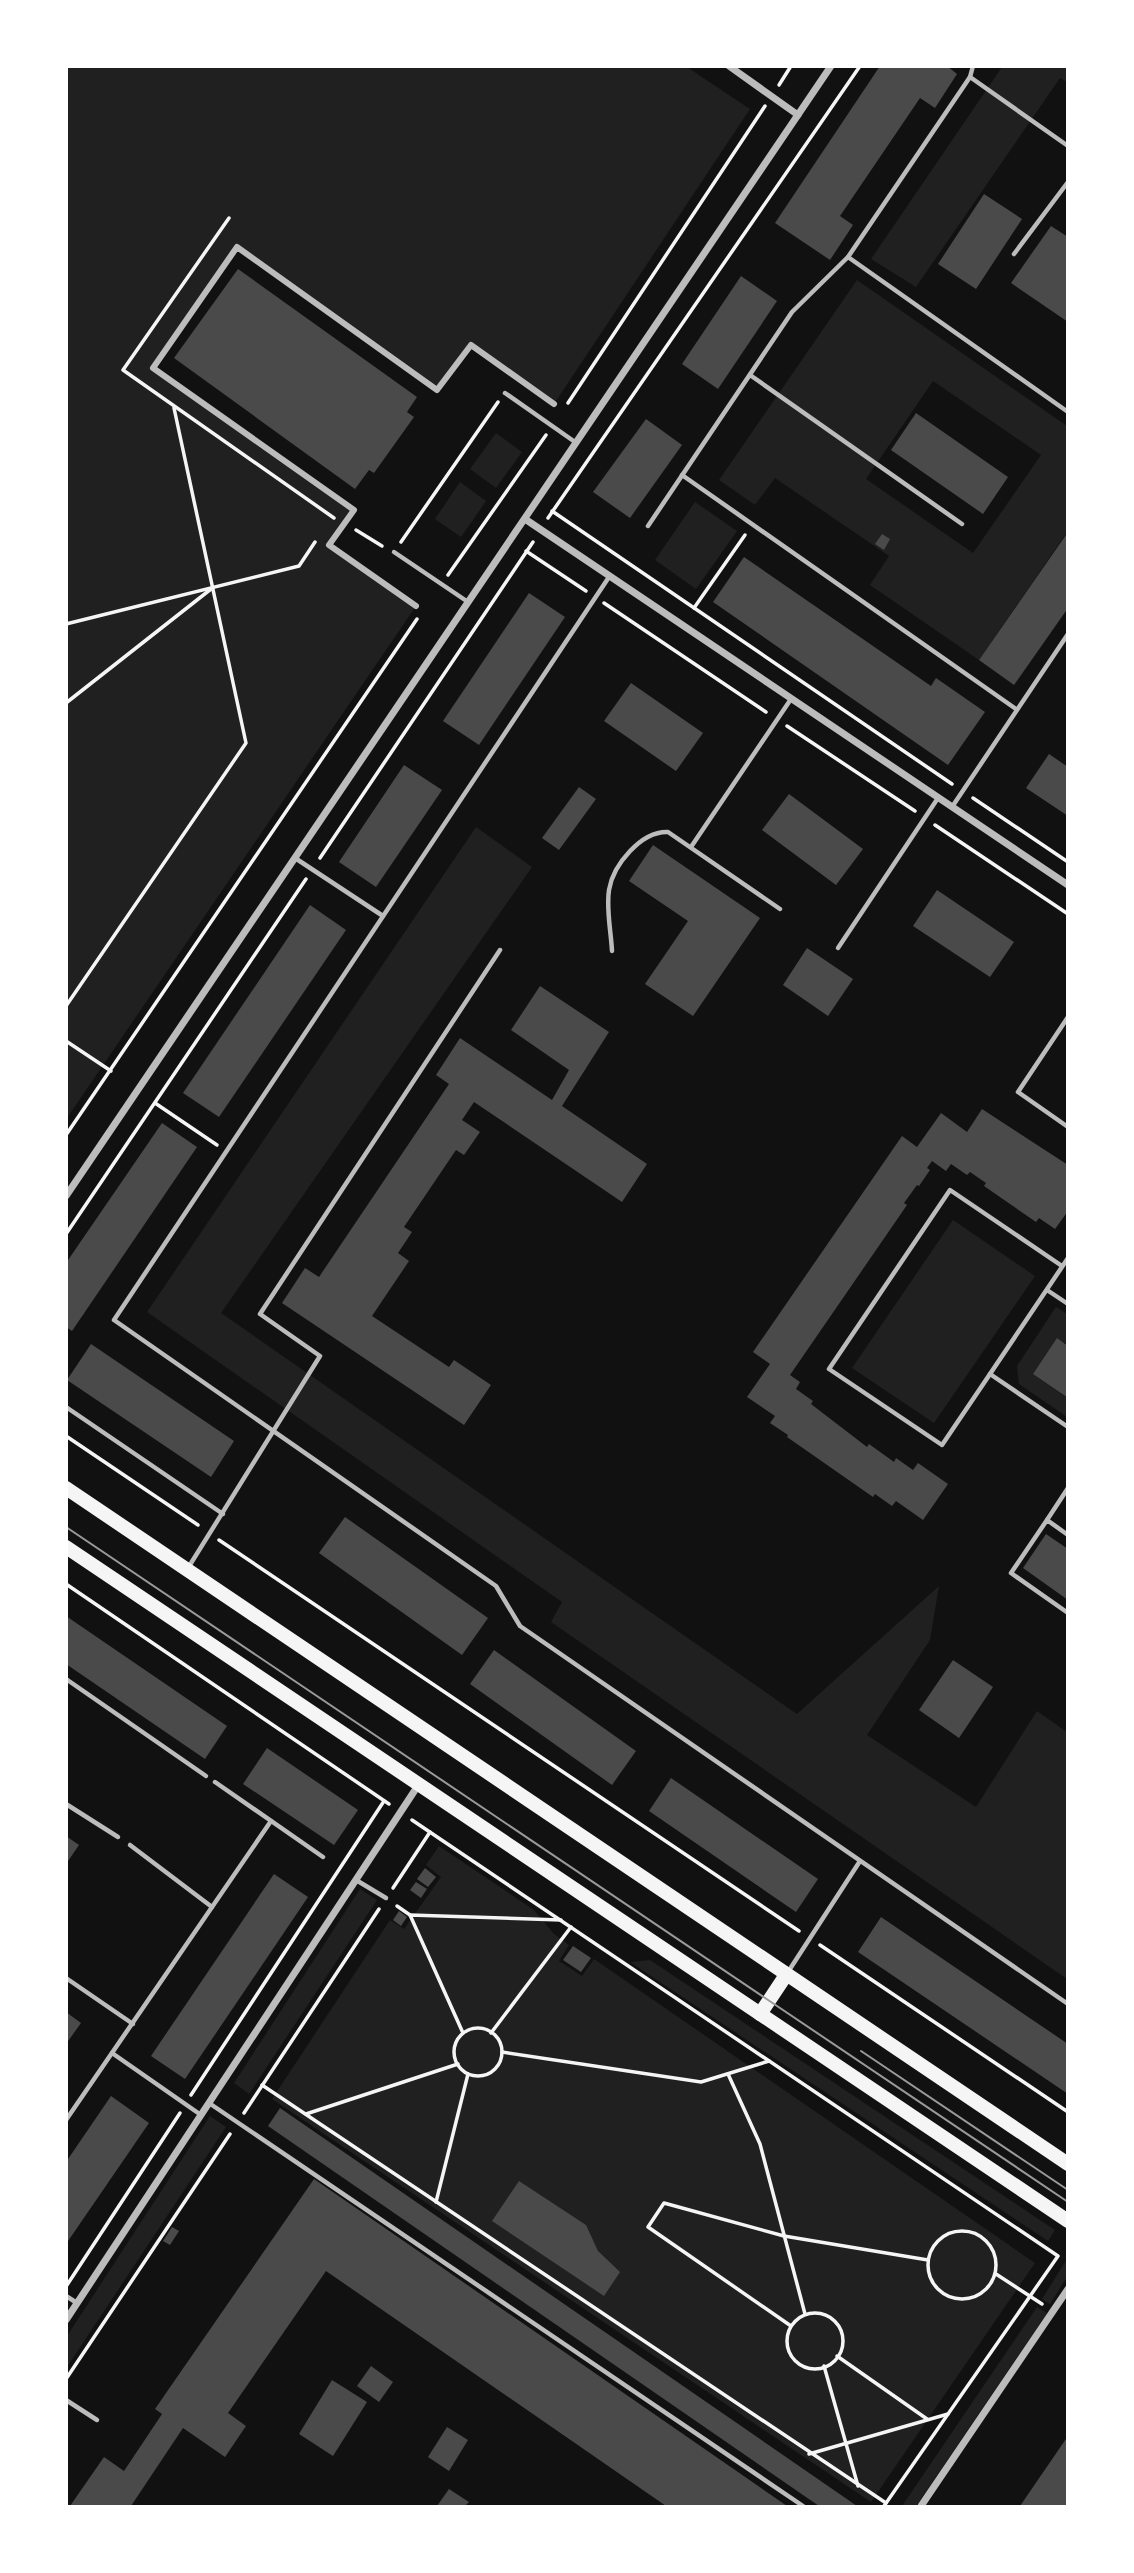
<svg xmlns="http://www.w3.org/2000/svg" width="1134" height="2573" viewBox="0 0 1134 2573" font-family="'Libre Baskerville',serif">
	<rect width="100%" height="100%" fill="#111"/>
	<!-- green -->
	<g fill="#202020" fill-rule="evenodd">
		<path d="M66,67H687L750,109L554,404L471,345L437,390L238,247L154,368L354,510L330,545L416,606L67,1118Z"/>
		<path d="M1002,67H1067V82L1060,78L916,287L871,259Z"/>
		<path d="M857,280L1067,426V532L979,660L870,585L889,556L775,478L755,505L719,480ZM933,381L1041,455L973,553L866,479Z"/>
		<path d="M496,433L522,452L496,488L470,469Z"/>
		<path d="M460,482L486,501L461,537L435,519Z"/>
		<path d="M695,502L737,531L696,589L655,560Z"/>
		<path d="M476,827L532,867L221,1313L797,1714L939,1586L930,1640L867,1735L976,1807L1037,1711L1067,1732V1979L551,1622L562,1602L147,1312Z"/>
		<path d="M953,1220L1035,1276L934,1423L852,1368Z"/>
		<path d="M1056,1307L1067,1314V1344L1057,1339L1033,1374L1067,1398V1417L1019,1384L1017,1366Z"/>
		<path d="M439,1846L534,1910L554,1934L569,1945L559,1961L582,1976L594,1959L1035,2263L871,2502L272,2099L390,1920L404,1929L441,1877L426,1865Z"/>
		<path d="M360,1889L377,1900L249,2094L234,2083Z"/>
		<path d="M650,1960L1055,2230L1048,2241L630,1962Z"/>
		<path d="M210,2116L226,2127L67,2367V2336Z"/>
		<path d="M1067,2259V2277L1050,2304L1042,2299Z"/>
		<path d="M1037,2307L1047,2313L916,2506H902Z"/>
	</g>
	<!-- building -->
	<g fill="#4a4a4a">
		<path d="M880,66H947L957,74L935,108L920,98L840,216L853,225L830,260L775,223Z"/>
		<path d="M984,194L1022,219L976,289L938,264Z"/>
		<path d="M1051,226L1068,237V322L1011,283Z"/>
		<path d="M238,269L417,397L407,412L414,417L374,473L369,470L355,489L174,358Z"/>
		<path d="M741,276L777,301L718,389L682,364Z"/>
		<path d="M916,413L1008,477L983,514L891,450Z"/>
		<path d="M646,419L682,445L630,518L593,492Z"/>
		<path d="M1068,532V608L1014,685L979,660Z"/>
		<path d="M882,534L890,539L884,550L875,544Z"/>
		<path d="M744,557L931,686L936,678L985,712L948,765L713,602Z"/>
		<path d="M529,593L565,617L479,745L443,721Z"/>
		<path d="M631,683L703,733L676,771L604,721Z"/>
		<path d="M1049,754L1068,767V816L1026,788Z"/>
		<path d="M404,765L442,790L376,887L339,862Z"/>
		<path d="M579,787L596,799L559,850L542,838Z"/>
		<path d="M789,794L863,849L836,885L762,830Z"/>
		<path d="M653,845L760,918L693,1016L645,984L688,921L629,881Z"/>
		<path d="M937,890L1014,942L990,977L913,926Z"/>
		<path d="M310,905L346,930L219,1117L183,1093Z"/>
		<path d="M807,948L853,979L828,1016L783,985Z"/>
		<path d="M540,986L609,1032L562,1106L647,1164L622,1202L474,1102L462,1120L480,1132L464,1155L456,1150L404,1227L412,1232L398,1253L409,1261L372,1316L449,1367L454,1360L491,1385L464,1425L282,1303L305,1268L319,1277L449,1084L436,1075L460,1038L552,1100L569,1070L511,1030Z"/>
		<path d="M982,1109L1068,1165V1211L1055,1229L1039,1218L1036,1222L984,1186L986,1183L970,1172L967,1175L951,1164L946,1171L932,1161L927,1168L930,1170L919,1186L917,1185L904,1203L907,1205L790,1375L800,1382L796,1389L813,1401L811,1404L867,1447L869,1444L894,1462L896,1458L913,1470L918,1463L948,1484L923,1520L896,1501L892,1506L875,1494L873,1497L787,1437L788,1435L770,1423L775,1416L747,1397L770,1364L753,1352L902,1136L917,1147L941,1113L967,1132Z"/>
		<path d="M162,1123L197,1147L72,1331L66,1327V1263Z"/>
		<path d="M1057,1338L1068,1346V1398L1033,1374Z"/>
		<path d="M91,1344L234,1441L211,1477L67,1380Z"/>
		<path d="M345,1517L488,1618L462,1655L319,1553Z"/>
		<path d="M1046,1534L1068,1549V1600L1023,1568Z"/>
		<path d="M66,1616L227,1726L205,1759L66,1664Z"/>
		<path d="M494,1650L636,1751L612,1785L470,1684Z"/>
		<path d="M953,1660L993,1687L959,1738L919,1710Z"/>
		<path d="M267,1748L358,1810L334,1845L243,1784Z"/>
		<path d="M671,1778L818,1879L796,1912L649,1811Z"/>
		<path d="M66,1836L79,1845L66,1864Z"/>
		<path d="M425,1868L436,1877L428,1887L417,1879Z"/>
		<path d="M274,1874L308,1897L185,2079L151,2056Z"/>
		<path d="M416,1882L427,1889L421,1898L410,1890Z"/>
		<path d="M399,1911L407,1917L401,1926L393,1920Z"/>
		<path d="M881,1917L1068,2044V2094L858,1952Z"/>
		<path d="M573,1946L591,1958L581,1972L563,1960Z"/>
		<path d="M66,2012L81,2023L66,2044Z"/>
		<path d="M111,2096L149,2123L66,2244V2162Z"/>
		<path d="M280,2108L857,2506H819L268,2126Z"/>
		<path d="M314,2179L787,2506H666L326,2271L228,2413L246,2426L225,2457L183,2428L131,2506H70L104,2457L124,2471L162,2414L155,2409Z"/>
		<path d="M519,2181L586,2225L598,2251L620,2272L604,2296L492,2221Z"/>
		<path d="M172,2227L179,2231L170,2245L163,2241Z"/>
		<path d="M371,2366L393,2382L379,2402L357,2386Z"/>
		<path d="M332,2380L367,2402L333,2456L299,2434Z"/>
		<path d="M447,2427L468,2440L449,2471L428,2457Z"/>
		<path d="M1068,2436V2506H1020Z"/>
		<path d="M449,2489L469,2502L465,2506H437Z"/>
	</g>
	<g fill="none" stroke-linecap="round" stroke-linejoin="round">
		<!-- path -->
		<g stroke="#f5f5f5" stroke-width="3.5">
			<path d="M779,85L791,66"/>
			<path d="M229,218L123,370L334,518"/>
			<path d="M568,403L765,106"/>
			<path d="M552,511L952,784"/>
			<path d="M548,518L860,66"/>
			<path d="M356,530L382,546"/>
			<path d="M401,542L498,402"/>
			<path d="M526,551L586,591"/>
			<path d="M448,575L546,435"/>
			<path d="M604,603L766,712"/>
			<path d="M694,608L745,535"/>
			<path d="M66,624L299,566L315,542"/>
			<path d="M66,703L211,589"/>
			<path d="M787,726L915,811"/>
			<path d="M973,798L1068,862"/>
			<path d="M935,825L1068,914"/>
			<path d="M320,858L533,542"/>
			<path d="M66,1006L246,743L174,408"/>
			<path d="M66,1041L111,1071"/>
			<path d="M155,1103L217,1145"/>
			<path d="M66,1135L417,619"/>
			<path d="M66,1234L306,879"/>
			<path d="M66,1436L198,1525"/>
			<path d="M219,1540L799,1931"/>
			<path d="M66,1584L389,1804"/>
			<path d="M412,1820L1058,2256L884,2506"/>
			<path d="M393,1888L430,1832"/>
			<path d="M397,1906L410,1915"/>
			<path d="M820,1945L1068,2112"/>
			<circle cx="478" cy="2052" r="24"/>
			<path d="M463,2033L410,1915L561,1920"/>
			<path d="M491,2033L571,1927"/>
			<path d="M502,2052L701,2082L769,2061"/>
			<path d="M728,2074L760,2144L805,2314"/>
			<path d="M262,2085L886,2503"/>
			<path d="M191,2095L384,1801"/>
			<path d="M244,2113L379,1909"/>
			<path d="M306,2114L458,2064"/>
			<path d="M436,2202L468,2074"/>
			<circle cx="962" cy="2265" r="34"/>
			<path d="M996,2274L1042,2304"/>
			<path d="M67,2285L180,2113"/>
			<circle cx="815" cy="2341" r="28"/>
			<path d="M791,2326L648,2227L664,2203L784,2236L928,2260"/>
			<path d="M837,2356L927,2419"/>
			<path d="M824,2366L858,2486"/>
			<path d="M66,2379L230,2134"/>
			<path d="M809,2454L948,2414"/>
		</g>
		<!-- service -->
		<g stroke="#bcbcbc" stroke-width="4.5">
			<path d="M970,77L1068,146"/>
			<path d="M1014,254L1068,182"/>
			<path d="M848,257L1068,412"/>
			<path d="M750,375L962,524"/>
			<path d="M505,393L575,442"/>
			<path d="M682,475L1016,709"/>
			<path d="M648,526L792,312L848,257L970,77L973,66"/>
			<path d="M394,552L468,602"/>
			<path d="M609,577L114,1320L496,1586L520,1626L1068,2004"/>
			<path d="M952,807L1068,634"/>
			<path d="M691,847L791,699"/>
			<path d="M295,858L383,916"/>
			<path d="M838,948L938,798"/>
			<path d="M612,951C611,931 606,909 609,890C613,865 641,831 668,832L780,909"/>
			<path d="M1068,1017L1018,1092L1068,1127"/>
			<path d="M1068,1258L990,1374L1068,1427"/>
			<path d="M1047,1290L1068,1304"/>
			<path d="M990,1374L942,1445L829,1369L950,1190L1062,1266"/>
			<path d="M66,1407L223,1514"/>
			<path d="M1047,1520L1068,1488"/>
			<path d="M1068,1535L1047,1520L1011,1573L1068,1613"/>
			<path d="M188,1568L320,1356L260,1314L500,950"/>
			<path d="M66,1679L206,1776"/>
			<path d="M215,1782L323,1857"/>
			<path d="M66,1804L118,1837"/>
			<path d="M130,1845L212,1907"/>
			<path d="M356,1880L386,1898"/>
			<path d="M788,1972L860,1861"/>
			<path d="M66,1978L133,2024"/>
			<path d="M112,2053L201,2115"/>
			<path d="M209,2103L803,2506"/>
			<path d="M66,2120L271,1821"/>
			<path d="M66,2296L77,2303"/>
			<path d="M66,2400L97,2420"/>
		</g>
		<!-- pedestrian -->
		<path stroke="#bcbcbc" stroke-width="6" d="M416,606L329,545L354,510L153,368L237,247L437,390L471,345L554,404"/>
		<!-- minor -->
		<g stroke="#bcbcbc" stroke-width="7">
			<path d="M729,66L798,115"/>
			<path d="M525,519L1068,885"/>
			<path d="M66,1196L831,66"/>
			<path d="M66,2320L419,1784"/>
			<path d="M921,2506L1068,2289"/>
		</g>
		<!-- trunk -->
		<g stroke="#f5f5f5" stroke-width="14">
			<path d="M66,1488L1068,2164"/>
			<path d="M66,1547L1068,2221"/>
			<path d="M760,2014L786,1975"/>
		</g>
		<!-- tram -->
		<g stroke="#9a9a9a" stroke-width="2">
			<path d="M66,1527L1068,2202"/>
			<path d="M861,2051L1068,2190"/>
		</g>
	</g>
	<!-- border -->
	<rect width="1134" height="2573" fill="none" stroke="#ffffff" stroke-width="136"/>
</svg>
